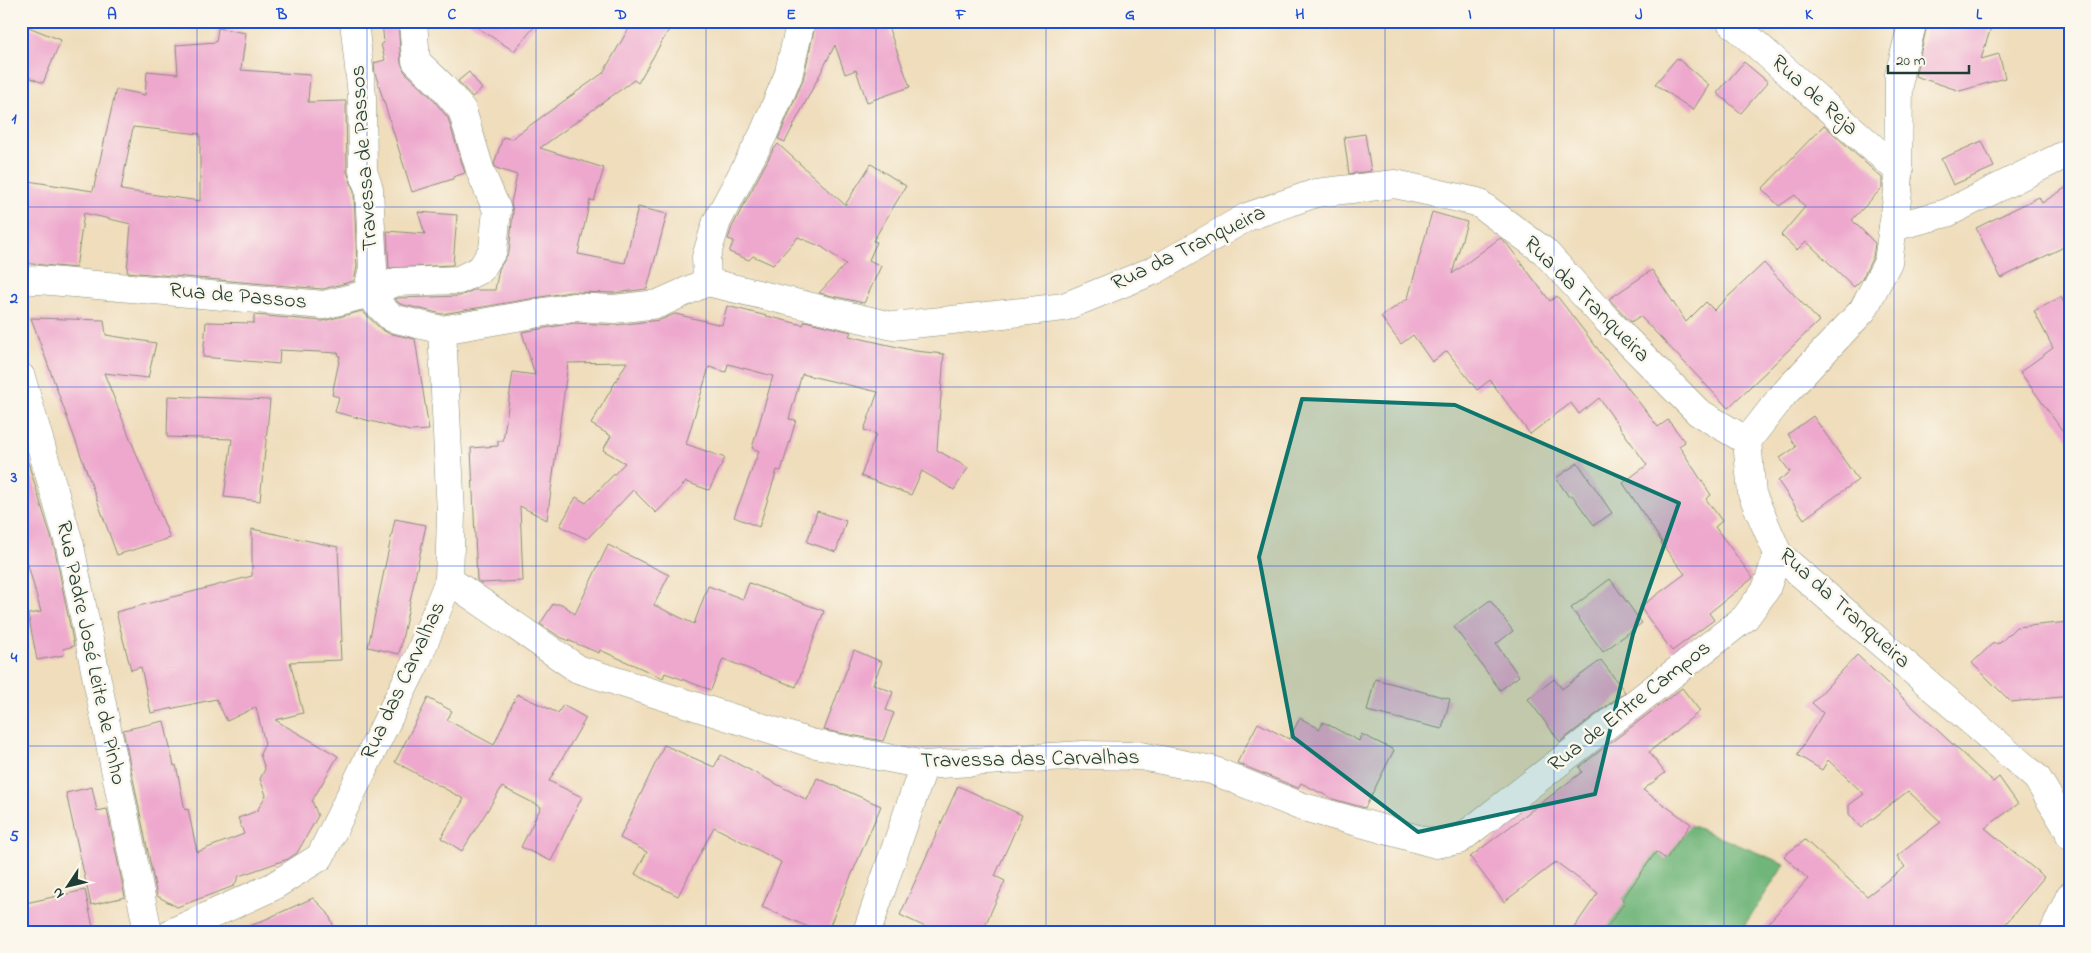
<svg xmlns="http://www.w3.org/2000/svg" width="2091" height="953" viewBox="0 0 2091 953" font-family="'Indie Flower',sans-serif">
	<rect width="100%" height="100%" fill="#fbf7ec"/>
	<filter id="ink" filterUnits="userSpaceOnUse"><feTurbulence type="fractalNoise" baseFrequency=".02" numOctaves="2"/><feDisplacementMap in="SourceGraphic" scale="10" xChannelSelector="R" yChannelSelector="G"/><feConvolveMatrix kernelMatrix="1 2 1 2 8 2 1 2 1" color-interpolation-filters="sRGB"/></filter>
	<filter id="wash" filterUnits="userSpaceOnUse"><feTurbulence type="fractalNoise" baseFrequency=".0096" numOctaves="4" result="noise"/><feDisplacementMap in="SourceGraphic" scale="20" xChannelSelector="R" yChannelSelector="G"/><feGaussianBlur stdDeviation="1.12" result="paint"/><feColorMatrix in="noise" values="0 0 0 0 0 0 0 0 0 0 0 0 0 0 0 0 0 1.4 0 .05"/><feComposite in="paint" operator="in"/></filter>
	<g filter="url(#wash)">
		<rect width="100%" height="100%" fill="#efddbb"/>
		<!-- forest -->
		<path fill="#70b579" stroke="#487956" d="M1656,811L1785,864L1740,932H1592Z"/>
		<g id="blocks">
			<!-- building -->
			<g fill="#eea8cd" fill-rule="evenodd">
				<path d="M382,21H398L401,63L405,72L431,97L448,118L465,173L453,177V179L412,192L375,73L374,63L385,60L381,44L384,43Z"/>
				<path d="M467,21H539L514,51Z"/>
				<path d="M633,21H674L638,83L634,80L540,148L604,168L594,201L590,200L578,254L625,263L638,207L667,214L647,289L614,293L570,292L442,314L400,304L395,299L399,298L460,296L474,290H495L499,269L509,252L513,212L511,203L517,175L496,168L494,164L503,137L511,139L603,73Z"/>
				<path d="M816,21H886L910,87L867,102L856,70L845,74L835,45L785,142L778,139L803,80Z"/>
				<path d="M1928,21H1993L1981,59L1999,54L2005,78L1960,91L1915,76Z"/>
				<path d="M21,24L61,40L43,83L21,74Z"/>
				<path d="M218,28L246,33L241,70L310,75L308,102L346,101L347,171L354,192L357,267L354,281L323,289L127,272L131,224L84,213L76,268L21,263V180L93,191L116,89L145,95L147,71L178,74L176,45L216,42ZM133,127L200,134V201L121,190Z"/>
				<path d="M1677,58L1709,85L1693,110L1655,84Z"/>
				<path d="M1744,62L1768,82L1741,113L1717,93Z"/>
				<path d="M469,72L482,89L472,97L458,81Z"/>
				<path d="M1824,125L1882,178V188L1852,220L1875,243L1873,257L1862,279L1854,287L1806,241L1797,250L1781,235L1805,207L1795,195L1779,206L1762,189Z"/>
				<path d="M1365,134L1371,171L1349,174L1344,137Z"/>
				<path d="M1982,141L1994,167L1953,185L1941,159Z"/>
				<path d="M778,144L845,205L871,164L906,186L873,241L877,242L869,260L881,266L864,303L819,293L846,264L822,247L798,237L773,265L753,256L749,260L729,252L734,241L728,239L732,227L773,150Z"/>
				<path d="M2070,185V244L2001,278L1976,228L2039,197L2042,203Z"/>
				<path d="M418,212L457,215L453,265L389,268L387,231L425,234Z"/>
				<path d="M1432,212L1467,222L1452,274L1500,238L1507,244L1550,301L1557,296L1658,427L1668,420L1685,442L1679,446L1711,495L1706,499L1722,521L1715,527L1753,578L1709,613L1714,620L1672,651L1640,607L1685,574L1661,543L1662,542L1623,483L1647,465L1599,398L1579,414L1571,403L1530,434L1490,380L1477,390L1447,351L1432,362L1413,335L1401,344L1381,317L1408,298Z"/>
				<path d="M1764,263L1819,321L1728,408L1640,316L1631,322L1609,299L1652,270L1686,322L1706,302L1714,310Z"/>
				<path d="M2061,297L2070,315V441L2020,372L2053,348L2034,311Z"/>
				<path d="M727,306L803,325L805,321L851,332L849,336L915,351L944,354L937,450L968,468L954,490L922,471L911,495L861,476L876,434L864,430L878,392L802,374L789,419L796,420L781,471L777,470L759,527L734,517L759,451L752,448L773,376L728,364L726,372L709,367L686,444L725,458L709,490L686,482L656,513L633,490L587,539L560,526L576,497L586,503L625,463L603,450L611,436L591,424L627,362L568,363L547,520L520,506L523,581L481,583L477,580L471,448L498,446V441H503L513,372L535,375L522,332L574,323L616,325L660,320L675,314L722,325Z"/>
				<path d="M362,311L381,329L388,333L415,339L429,430L410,431L335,412L339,397L332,395L340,356H338L339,353L280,350L279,364L203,357L206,322L254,323V315L323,321Z"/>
				<path d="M31,318L104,320L106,335L156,343L148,378L104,373L170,538L117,555Z"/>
				<path d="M168,396L270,400L260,501L224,497L232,439L167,437Z"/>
				<path d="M1813,416L1858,480L1804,519L1778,481L1790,472L1780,458L1796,447L1788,434Z"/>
				<path d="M26,456L55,550L74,646L63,649L64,655L37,660L28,614L41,612L25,554L21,555V457Z"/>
				<path d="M1578,463L1612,513L1594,525L1572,495L1569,497L1556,478Z"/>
				<path d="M817,511L846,521L836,552L807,542Z"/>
				<path d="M395,519L426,525L399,654L368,647Z"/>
				<path d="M252,529L338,547L342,642L340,641L341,660L290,662L303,713L275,720L338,756L312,801L318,816L297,853L288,859L239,876L234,886L177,907L157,896L123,730L164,721L174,766L176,765L185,810L188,809L197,852L244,834L238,818L257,811L266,795L260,779L265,769L260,754L265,744L256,707L227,721L216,699L151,713L141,667L131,670L116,612L252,576Z"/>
				<path d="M608,545L669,575L654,605L694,624L708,586L743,599L749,583L824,611L796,687L723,659L711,690L665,673L663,678L600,650L599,653L560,637L540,624L553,604H562L575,614Z"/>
				<path d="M1610,579L1642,623L1603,652L1571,608Z"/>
				<path d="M1490,600L1513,631L1496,644L1519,676L1500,690L1454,627Z"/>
				<path d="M2070,622V696L2011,702L1972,663L1992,644L2000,643L2016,627Z"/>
				<path d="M854,650L882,662L873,684L893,692L886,710L894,713L883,741L824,730Z"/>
				<path d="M1857,655L1993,782L1999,777L2018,804L1985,828L2044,877L1999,932H1760L1808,879L1784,856L1805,840L1867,896L1905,867L1897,856L1941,822L1908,791L1861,828L1849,814V805L1864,794L1828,760L1822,770L1797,755L1823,713L1812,703Z"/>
				<path d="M1601,660L1625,692L1560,742L1528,699L1554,679L1562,689Z"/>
				<path d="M1375,679L1450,699L1442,729L1367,711Z"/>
				<path d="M1682,688L1700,711L1649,752L1665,773L1643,790L1691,824L1666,859L1656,852L1622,900L1625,902L1604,932H1571L1598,893L1556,862L1504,902L1470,857L1582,772L1579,767Z"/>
				<path d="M517,694L558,713L563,705L586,718L549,781L582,797L551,861L521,847L541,807L502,787L462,851L441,838L464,799L395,762L428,698L452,711L447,720L494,745Z"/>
				<path d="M1300,718L1320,729L1323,722L1359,741L1361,734L1394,750L1365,808L1333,799L1301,783L1298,788L1237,763L1258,723L1289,739Z"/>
				<path d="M664,745L714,767L721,755L807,800L817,778L881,806L827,932H820L762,907L781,862L714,827L678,896L635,874L647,852L620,838Z"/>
				<path d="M958,786L1022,815L995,876L1005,881L982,932H936L900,915Z"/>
				<path d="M92,787L97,811L107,809L125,897L91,905L66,793Z"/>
				<path d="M85,890L94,932H21V904Z"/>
				<path d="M313,898L328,913L336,932H237Z"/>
			</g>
		</g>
	</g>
	<g filter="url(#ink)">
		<use href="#blocks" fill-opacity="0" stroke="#878d78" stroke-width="1"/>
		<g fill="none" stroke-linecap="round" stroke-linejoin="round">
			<!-- minor casing -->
			<g stroke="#878d78" stroke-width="29">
				<g id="minor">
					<path d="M354,21L362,96L363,171L369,189L373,268L367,294"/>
					<path d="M1730,21L1899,171"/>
					<path d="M1893,227L1947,213L2070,152"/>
					<path d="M21,281L39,280L324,305L367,294L396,282L459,280L481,269L493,250L497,210L481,173L462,110L442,86L416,61L413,21"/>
					<path d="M707,282L706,257L717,221L763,135L788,76L801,21"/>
					<path d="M367,294L392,318L442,330L573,307L614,309L658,304L707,282L892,326L952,320L1064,307L1155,270L1247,217L1316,193L1395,184L1477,202L1544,251L1607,320L1698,412L1747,441"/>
					<path d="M21,377L70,546L148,932"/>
					<path d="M1747,441L1752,494L1778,554L2037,778L2069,831L2070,836"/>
					<path d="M1747,441L1783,395L1863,310L1888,262L1898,192L1899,75L1913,21"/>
					<path d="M449,580L578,669L811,743L924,765L1083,755L1141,756L1212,770L1300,806L1436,844L1459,840L1745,618L1766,589L1778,554"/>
					<path d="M173,932L272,887L320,857L418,658L449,580L451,514L442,330"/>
					<path d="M867,932L924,765"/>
					<path d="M2054,932L2070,896"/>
				</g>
			</g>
			<!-- minor -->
			<use href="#minor" stroke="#fff" stroke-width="28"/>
		</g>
	</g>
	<!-- marked area -->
	<path fill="#0f766e" fill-opacity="0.2" stroke="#0f766e" stroke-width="4" stroke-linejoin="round" d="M1302,399L1455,405L1679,503L1633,634L1595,794L1418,832L1293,737L1259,557Z"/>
	<!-- grid -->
	<path fill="none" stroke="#1d4ed8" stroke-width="1" stroke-opacity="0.55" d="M197,21V932M367,21V932M536,21V932M706,21V932M876,21V932M1046,21V932M1215,21V932M1385,21V932M1554,21V932M1724,21V932M1894,21V932M21,207H2070M21,387H2070M21,566H2070M21,746H2070"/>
	<g text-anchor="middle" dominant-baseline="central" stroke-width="5" stroke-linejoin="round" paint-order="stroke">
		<!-- street labels -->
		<g font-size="22" fill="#1f3d34" stroke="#fbf7ec">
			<text transform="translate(1814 96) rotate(42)">Rua de Reja</text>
			<text transform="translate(365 158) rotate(-94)">Travessa de Passos</text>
			<text transform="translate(1189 249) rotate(-26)">Rua da Tranqueira</text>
			<text transform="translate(238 297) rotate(5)">Rua de Passos</text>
			<text transform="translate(1586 300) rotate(45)">Rua da Tranqueira</text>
			<text transform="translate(1844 609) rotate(42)">Rua da Tranqueira</text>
			<text transform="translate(90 653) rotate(78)">Rua Padre José Leite de Pinho</text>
			<text transform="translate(404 681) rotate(-65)">Rua das Carvalhas</text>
			<text transform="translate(1630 707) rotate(-38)">Rua de Entre Campos</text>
			<text transform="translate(1030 760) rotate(-1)">Travessa das Carvalhas</text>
		</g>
	</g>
	<!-- margin -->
	<rect width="2091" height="953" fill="none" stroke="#fbf7ec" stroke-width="55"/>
	<!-- north arrow -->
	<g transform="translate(68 886) rotate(235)" stroke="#fbf7ec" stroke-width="4" paint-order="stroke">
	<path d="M0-4L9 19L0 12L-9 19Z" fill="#1f3d34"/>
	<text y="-8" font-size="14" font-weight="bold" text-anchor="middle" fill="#1f3d34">N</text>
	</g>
	<!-- scale -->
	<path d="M1888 65v8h81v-8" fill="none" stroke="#1f3d34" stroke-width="2.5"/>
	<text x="1896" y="65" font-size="15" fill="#1f3d34" stroke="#fbf7ec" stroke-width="4" paint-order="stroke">20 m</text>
	<rect x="28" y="28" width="2036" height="898" fill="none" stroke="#1d4ed8" stroke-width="2"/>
	<g font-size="16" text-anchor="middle" font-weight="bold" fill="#1d4ed8">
		<text x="112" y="19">A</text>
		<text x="282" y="19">B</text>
		<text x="452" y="19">C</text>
		<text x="621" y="19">D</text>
		<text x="791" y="19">E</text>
		<text x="961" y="19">F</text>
		<text x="1130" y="19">G</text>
		<text x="1300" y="19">H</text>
		<text x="1470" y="19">I</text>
		<text x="1639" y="19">J</text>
		<text x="1809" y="19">K</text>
		<text x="1979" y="19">L</text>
		<text x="14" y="123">1</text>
		<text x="14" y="303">2</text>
		<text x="14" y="482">3</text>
		<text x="14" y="662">4</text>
		<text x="14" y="841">5</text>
	</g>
</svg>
